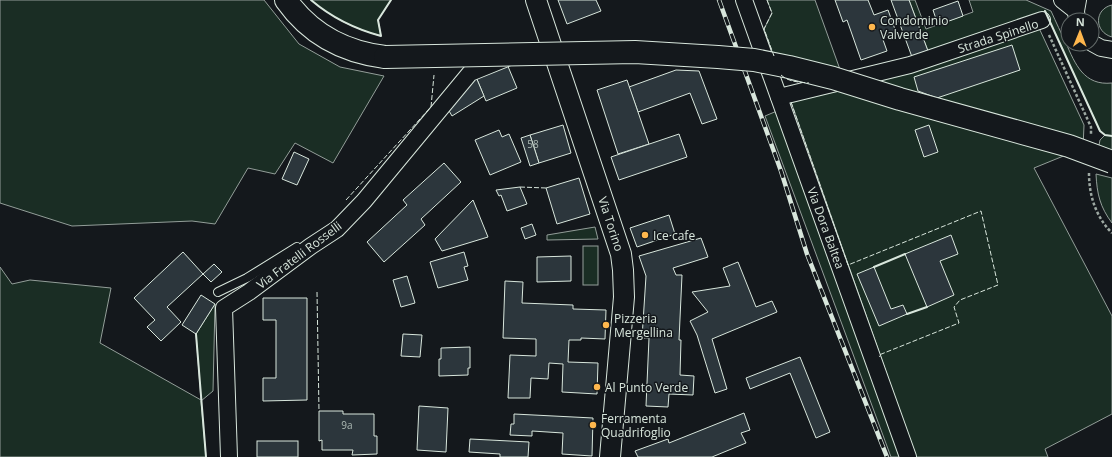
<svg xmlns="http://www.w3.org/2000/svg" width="1112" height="457" viewBox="0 0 1112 457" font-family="'Open Sans',sans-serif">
	<rect width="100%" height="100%" fill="#14181c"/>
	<!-- green -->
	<g fill="#1a2d24" stroke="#939e99">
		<path d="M0,0H264L299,44L340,67L384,76L333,163L295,143L275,174L248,168L215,224L192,221L72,226L0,203Z"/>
		<path d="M311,0H391L378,20L381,36C355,29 332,18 311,0Z"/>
		<path d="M767,0H815L842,75C822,79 798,89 780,74L764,29L772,13Z"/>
		<path d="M909,0H915L926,29L973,12L969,0H1026L1051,11C1056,22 1061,33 1066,43C1075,64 1084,86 1112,83V153L1098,150L1100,140L1105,135L1100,131L1045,11L928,51Z"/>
		<path d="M1112,5V37C1094,32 1094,9 1112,5Z"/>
		<path d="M1039,28L1084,125L1083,148L1034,168L1112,316V414L1045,449L1048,457H916L791,102Z"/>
		<path d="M777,111L904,457H891L765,116Z"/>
		<path d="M1096,174L1112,178V223C1100,207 1097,194 1096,174Z"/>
		<path d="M595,227L598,239L547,240V235Z"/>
		<rect x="583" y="246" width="15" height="39"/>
		<path d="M0,267L12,284L30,280L111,288L100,343L201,400L196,334L215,304L213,391L201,401L206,457H0Z"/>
	</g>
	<!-- building -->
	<g fill="#2c363c" stroke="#d8e6dc">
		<path d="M558,0H596L601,11L567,24Z"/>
		<path d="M835,0H868L874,15L888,10L896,32L882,37L887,51L861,60L847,20L843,22Z"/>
		<path d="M891,0H909L928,51L912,57Z"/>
		<path d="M958,1L963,16L938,25L933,10Z"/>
		<path d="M1012,45L1020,70L937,98L918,91L914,77Z"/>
		<path d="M507,64L517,88L486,101L476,77Z"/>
		<path d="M676,70L699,71L717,119L702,124L690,93L638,112L629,87Z"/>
		<path d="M476,77L484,96L452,116L448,109Z"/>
		<path d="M627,80L649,144L618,154L597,90Z"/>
		<path d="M563,125L571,153L539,163L530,135Z"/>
		<path d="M929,125L938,152L924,157L915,130Z"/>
		<path d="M499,130L502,137L509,134L521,162L490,175L475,140Z"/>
		<path d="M679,134L687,157L619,180L611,157Z"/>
		<path d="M530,135L539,163L530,166L521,138Z"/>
		<path d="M294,152L309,159L297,185L282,179Z"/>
		<path d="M444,163L461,182L421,219L425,225L384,262L367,242L407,205L403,200Z"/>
		<path d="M579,178L590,214L557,224L546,188Z"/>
		<path d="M520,187L527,204L507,211L501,195L499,196L496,190Z"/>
		<path d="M473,200L488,237L442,251L435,239Z"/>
		<path d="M669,215L675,234L637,247L630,228Z"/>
		<path d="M532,224L536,235L525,239L521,228Z"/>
		<path d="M951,235L958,254L940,261L954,295L927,307L905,254Z"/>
		<path d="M701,238L708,257L673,268L676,275H682L679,340H681L680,375L694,376L693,395L669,394L668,407L646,406L649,338H642L646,276L639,256Z"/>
		<path d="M183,252L203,274L167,307L181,322L161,341L147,327L155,320L134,298Z"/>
		<path d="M464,252L468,266L464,267L468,280L438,288L430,262Z"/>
		<path d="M571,256V281L537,282V257Z"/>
		<path d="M738,262L756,307L772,301L777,312L712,339L727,389L715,393L697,335L690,321L708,312L692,292L730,286L723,268Z"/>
		<path d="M214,264L222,272L211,282L203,274Z"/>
		<path d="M874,267L891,309L903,305L907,314L879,326L857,274Z"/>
		<path d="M407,276L415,303L401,307L393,280Z"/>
		<path d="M505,281L523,282L522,303L573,305V309L606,310L605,339L581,338V340H569L568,362L598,363L597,394L562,392L563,364L549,363L548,379L531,378L530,398H508L510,355L536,356V339L503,338Z"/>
		<path d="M201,295L215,304L196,334L182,325Z"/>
		<path d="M263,298H307V400L263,401V378H276V320H263Z"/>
		<path d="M403,334L422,335L420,357L401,356Z"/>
		<path d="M470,347V368H468V375L439,376V359H441V348Z"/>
		<path d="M800,357L830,432L816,438L790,373L750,389L746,378Z"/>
		<path d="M419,406L448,408L446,452L417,450Z"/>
		<path d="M319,411H343V414H374V436H377V454L352,455L353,450H322V440L319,441Z"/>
		<path d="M744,413L750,430L741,433L746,443L712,457H638L635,451L668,439L669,443Z"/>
		<path d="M514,414L593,418L592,456L562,454L563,433L532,431V436L510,435L511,424H514Z"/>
		<path d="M470,439L529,442L528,457H500V454L469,452Z"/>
		<rect x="257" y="441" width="41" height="16"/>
	</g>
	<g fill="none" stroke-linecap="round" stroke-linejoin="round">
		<!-- service casing -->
		<g stroke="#d8e6dc" stroke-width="10">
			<path id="service" d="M218,292L247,278L297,247"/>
		</g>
		<!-- minor casing -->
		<g stroke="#d8e6dc" stroke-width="18">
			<g id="minor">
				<path d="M744,0L908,457"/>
				<path d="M1062,0L1076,11"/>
				<path d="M1077,20L1076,11L1078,0"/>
				<path d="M1092,43L1101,48L1112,50"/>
				<path d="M779,97L910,65L1042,20"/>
				<path d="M229,457L224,308L249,292L311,246L337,229L364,201L470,73L507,58"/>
			</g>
		</g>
		<!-- tertiary casing -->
		<g stroke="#d8e6dc" stroke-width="22">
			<path id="tertiary" d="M536,0L621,254L623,270L624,297L610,457"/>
		</g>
		<!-- primary casing -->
		<g stroke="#d8e6dc" stroke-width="24">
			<path id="primary" d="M286,0C310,34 344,52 385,57"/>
		</g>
		<!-- path -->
		<g stroke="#9da8a2" stroke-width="2.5" stroke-dasharray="3 2" stroke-linecap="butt">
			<path d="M1049,35L1091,127V134"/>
			<path d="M1089,173C1089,196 1096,217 1112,233"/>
		</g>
		<!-- service -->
		<use href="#service" stroke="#14181c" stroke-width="8"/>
		<!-- minor -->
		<use href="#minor" stroke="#14181c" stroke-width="16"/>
		<!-- tertiary -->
		<use href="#tertiary" stroke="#14181c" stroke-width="20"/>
		<!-- primary -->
		<use href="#primary" stroke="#14181c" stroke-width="22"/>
		<!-- rail casing -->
		<g stroke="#d8e6dc" stroke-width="4.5">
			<path id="rail" d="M719,0L781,171L807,254L887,457"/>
		</g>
		<!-- rail -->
		<use href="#rail" stroke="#14181c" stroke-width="3" stroke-dasharray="9" stroke-linecap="butt"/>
		<!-- primary-bridge casing -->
		<g stroke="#d8e6dc" stroke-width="24" stroke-linecap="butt">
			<path id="primary-bridge" d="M385,57L635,52L718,57L754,60L789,67L833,78L900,99L1069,146L1112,162"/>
		</g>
		<!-- primary-bridge -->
		<use href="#primary-bridge" stroke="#14181c" stroke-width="22"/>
		<!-- fence -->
		<g stroke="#d8e6dc" stroke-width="1" stroke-dasharray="5 2" stroke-linecap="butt">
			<path d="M767,0L772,13L764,29L774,56"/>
			<path d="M781,75C789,82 798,82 809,83"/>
			<path d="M791,102L848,265L981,211L998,285L960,300L954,307L959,323L879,355L880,357"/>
			<path d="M520,187L546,188"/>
			<path d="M346,200L431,107L434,75"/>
			<path d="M317,292L319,411"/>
		</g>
		<!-- wall -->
		<g stroke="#d8e6dc" stroke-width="2">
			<path d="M311,0C332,18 355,29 381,36L378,20L391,0"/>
			<path d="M1045,11L1100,131L1105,135L1112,136"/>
			<path d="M874,267L905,254"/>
			<path d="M907,314L927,307"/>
			<path d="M196,334L206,457"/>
		</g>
	</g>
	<!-- markers -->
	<g fill="#ffb74d" stroke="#14181c" stroke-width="1.5">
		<circle cx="872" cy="27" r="4"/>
		<circle cx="645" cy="235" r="4"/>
		<circle cx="606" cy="325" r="4"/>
		<circle cx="597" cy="387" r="4"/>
		<circle cx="593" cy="425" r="4"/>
	</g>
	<g text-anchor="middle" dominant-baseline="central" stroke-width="3" stroke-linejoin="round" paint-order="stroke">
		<!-- number labels -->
		<g font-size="10" fill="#adbab4">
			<text x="533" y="144">58</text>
			<text x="347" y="425">9a</text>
		</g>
		<!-- poi labels -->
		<g font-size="12" fill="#d8e6dc" stroke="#14181c" text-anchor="start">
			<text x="880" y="20">Condominio<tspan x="880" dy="14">Valverde</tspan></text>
			<text x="653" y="235">Ice cafe</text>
			<text x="614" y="318">Pizzeria<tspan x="614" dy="14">Mergellina</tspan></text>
			<text x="605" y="387">Al Punto Verde</text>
			<text x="601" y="418">Ferramenta<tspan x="601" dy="14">Quadrifoglio</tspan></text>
		</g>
		<!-- street labels -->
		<g font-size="12" fill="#d8e6dc" stroke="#14181c">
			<text transform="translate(998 36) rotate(-18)">Strada Spinello</text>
			<text transform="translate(611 224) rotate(72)">Via Torino</text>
			<text transform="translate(826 228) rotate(70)">Via Dora Baltea</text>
			<text transform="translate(299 255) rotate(-37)">Via Fratelli Rosselli</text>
		</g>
	</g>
	<!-- north arrow -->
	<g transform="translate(1080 32) rotate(1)"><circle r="19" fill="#14181c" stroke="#626a69"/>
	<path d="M0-3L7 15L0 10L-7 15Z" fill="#ffb74d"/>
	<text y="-6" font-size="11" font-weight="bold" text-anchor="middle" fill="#d8e6dc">N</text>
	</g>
</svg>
